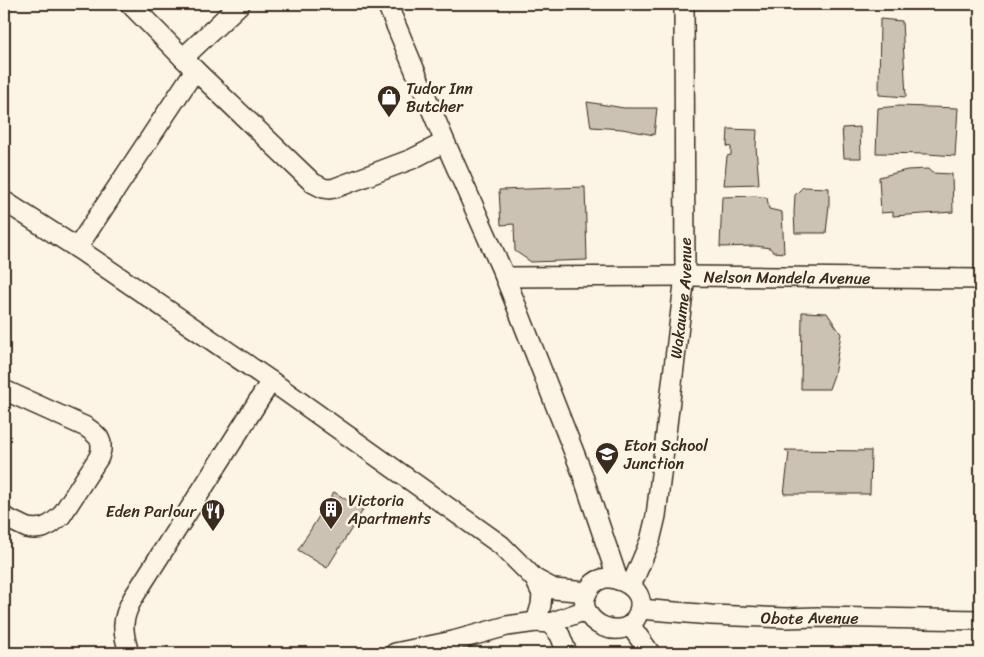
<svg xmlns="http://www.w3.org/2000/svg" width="984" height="657" viewBox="0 0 984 657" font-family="Sriracha,sans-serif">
	<rect width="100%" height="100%" fill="#fcf5e5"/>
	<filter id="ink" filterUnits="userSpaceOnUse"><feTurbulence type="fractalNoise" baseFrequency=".02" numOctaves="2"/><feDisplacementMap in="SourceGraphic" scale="10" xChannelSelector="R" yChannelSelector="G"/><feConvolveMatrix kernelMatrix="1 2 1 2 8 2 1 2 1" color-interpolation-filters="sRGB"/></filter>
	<g filter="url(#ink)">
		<!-- building -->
		<g fill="#ccc2b3" stroke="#3b2a1e">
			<path d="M880,19L902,21L906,97L879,95Z"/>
			<path d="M587,102L624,108H657L654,135L622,129L591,127Z"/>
			<path d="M899,106L958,108L955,156L928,154L876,153L878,108Z"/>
			<path d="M860,127L861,158H844L842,128Z"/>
			<path d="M728,129L757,130L756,147L759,184L724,185L727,156L731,155V147L727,146Z"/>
			<path d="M928,169L932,173L952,174L953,212L893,216V212L881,213L879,177L907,170Z"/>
			<path d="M585,187L587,260L531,262L515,251L514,224L501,225L499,190Z"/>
			<path d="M803,187L829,188V205L826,233H795L794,213L795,195Z"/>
			<path d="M756,196L767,198L769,209L782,212L784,253L773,252L770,248L756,246L720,247L722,197Z"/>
			<path d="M802,312L827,313L841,334L834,375L829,389H801Z"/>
			<path d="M785,450L871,451L870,494H784L789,453Z"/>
			<path d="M334,492L363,510L327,568L298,550Z"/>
		</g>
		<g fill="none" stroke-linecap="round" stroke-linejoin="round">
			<!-- minor casing -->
			<g stroke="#3b2a1e" stroke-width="22">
				<g id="minor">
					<path d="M130,4L195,70L313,183L323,188L329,189L335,188L412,159L445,142"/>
					<path d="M387,4L445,142L505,277L581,470L618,580"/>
					<path d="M183,58L240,4"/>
					<path d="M4,201L77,248L271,381L501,545L535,579L554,589L587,592"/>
					<path d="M77,248L195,70"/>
					<path id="s1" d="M505,277L685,276L980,279"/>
					<path d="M4,390L86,427L93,432L99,438L101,443V450L99,457L61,516L51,524L43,528L34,529L27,528L4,517"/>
					<path d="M610,578C628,581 647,593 638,614C636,619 633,623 629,626C613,634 593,626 586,610C581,599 590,582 602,579C604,578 607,578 610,578Z"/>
					<path d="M535,579L542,594L541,605L536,622"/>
					<path id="s2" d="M631,586L650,541L656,516L685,276L684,4"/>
					<path id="s3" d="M640,609L711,615L786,618L817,617L980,620"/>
					<path d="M550,623L560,635L567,653"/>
					<path d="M630,625L650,653"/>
					<path d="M129,653C122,630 121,620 133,598L271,381"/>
					<path d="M395,653L453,641L507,626L536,622L550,623L586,610"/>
				</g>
			</g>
			<!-- minor -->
			<use href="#minor" stroke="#fcf5e5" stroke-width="19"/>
		</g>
	</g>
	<!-- icons -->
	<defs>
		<g id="shop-pin" transform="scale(1.25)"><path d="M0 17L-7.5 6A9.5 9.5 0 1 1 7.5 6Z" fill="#3b2a1e" stroke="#fcf5e5"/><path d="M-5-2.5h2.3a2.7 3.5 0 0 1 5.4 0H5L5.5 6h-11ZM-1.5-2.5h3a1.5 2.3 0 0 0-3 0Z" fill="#fff"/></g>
		<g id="school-pin" transform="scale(1.25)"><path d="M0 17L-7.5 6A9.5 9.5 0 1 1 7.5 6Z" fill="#3b2a1e" stroke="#fcf5e5"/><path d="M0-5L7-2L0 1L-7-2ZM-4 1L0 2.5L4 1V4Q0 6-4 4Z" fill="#fff"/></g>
		<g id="building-pin" transform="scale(1.25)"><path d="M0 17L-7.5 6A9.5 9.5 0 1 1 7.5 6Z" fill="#3b2a1e" stroke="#fcf5e5"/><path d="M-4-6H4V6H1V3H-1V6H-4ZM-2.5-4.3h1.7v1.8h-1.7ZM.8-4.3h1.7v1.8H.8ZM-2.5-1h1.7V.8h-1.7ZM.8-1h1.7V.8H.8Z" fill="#fff"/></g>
		<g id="restaurant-pin" transform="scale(1.25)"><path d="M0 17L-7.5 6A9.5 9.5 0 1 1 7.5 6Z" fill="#3b2a1e" stroke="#fcf5e5"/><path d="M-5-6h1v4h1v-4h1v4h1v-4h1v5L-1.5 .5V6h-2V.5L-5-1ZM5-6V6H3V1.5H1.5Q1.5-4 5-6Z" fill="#fff"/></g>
	</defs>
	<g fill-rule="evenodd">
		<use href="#shop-pin" x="389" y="97"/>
		<use href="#school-pin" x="607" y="454"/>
		<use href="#building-pin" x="331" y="509"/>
		<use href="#restaurant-pin" x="213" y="511"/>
	</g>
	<g text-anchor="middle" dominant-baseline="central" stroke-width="5" stroke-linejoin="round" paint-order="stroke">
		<!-- poi labels -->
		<g font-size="16" fill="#3b2a1e" stroke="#fcf5e5" text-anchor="start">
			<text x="406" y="88">Tudor Inn<tspan x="406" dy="18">Butcher</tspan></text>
			<text x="624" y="445">Eton School<tspan x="624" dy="18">Junction</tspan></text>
			<text x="348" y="500">Victoria<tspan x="348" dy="18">Apartments</tspan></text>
			<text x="196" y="511" text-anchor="end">Eden Parlour</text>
		</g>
		<!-- street labels -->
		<g font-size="16" fill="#3b2a1e" stroke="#fcf5e5">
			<text stroke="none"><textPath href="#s1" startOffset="282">Nelson Mandela Avenue</textPath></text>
			<text stroke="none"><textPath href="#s2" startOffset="294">Wakaume Avenue</textPath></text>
			<text stroke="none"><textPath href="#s3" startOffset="170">Obote Avenue</textPath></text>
		</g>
	</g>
	<!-- margin -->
	<rect width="984" height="657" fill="none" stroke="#fcf5e5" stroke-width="20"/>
	<rect x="10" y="10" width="964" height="637" fill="none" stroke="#3b2a1e" stroke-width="2" filter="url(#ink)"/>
</svg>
